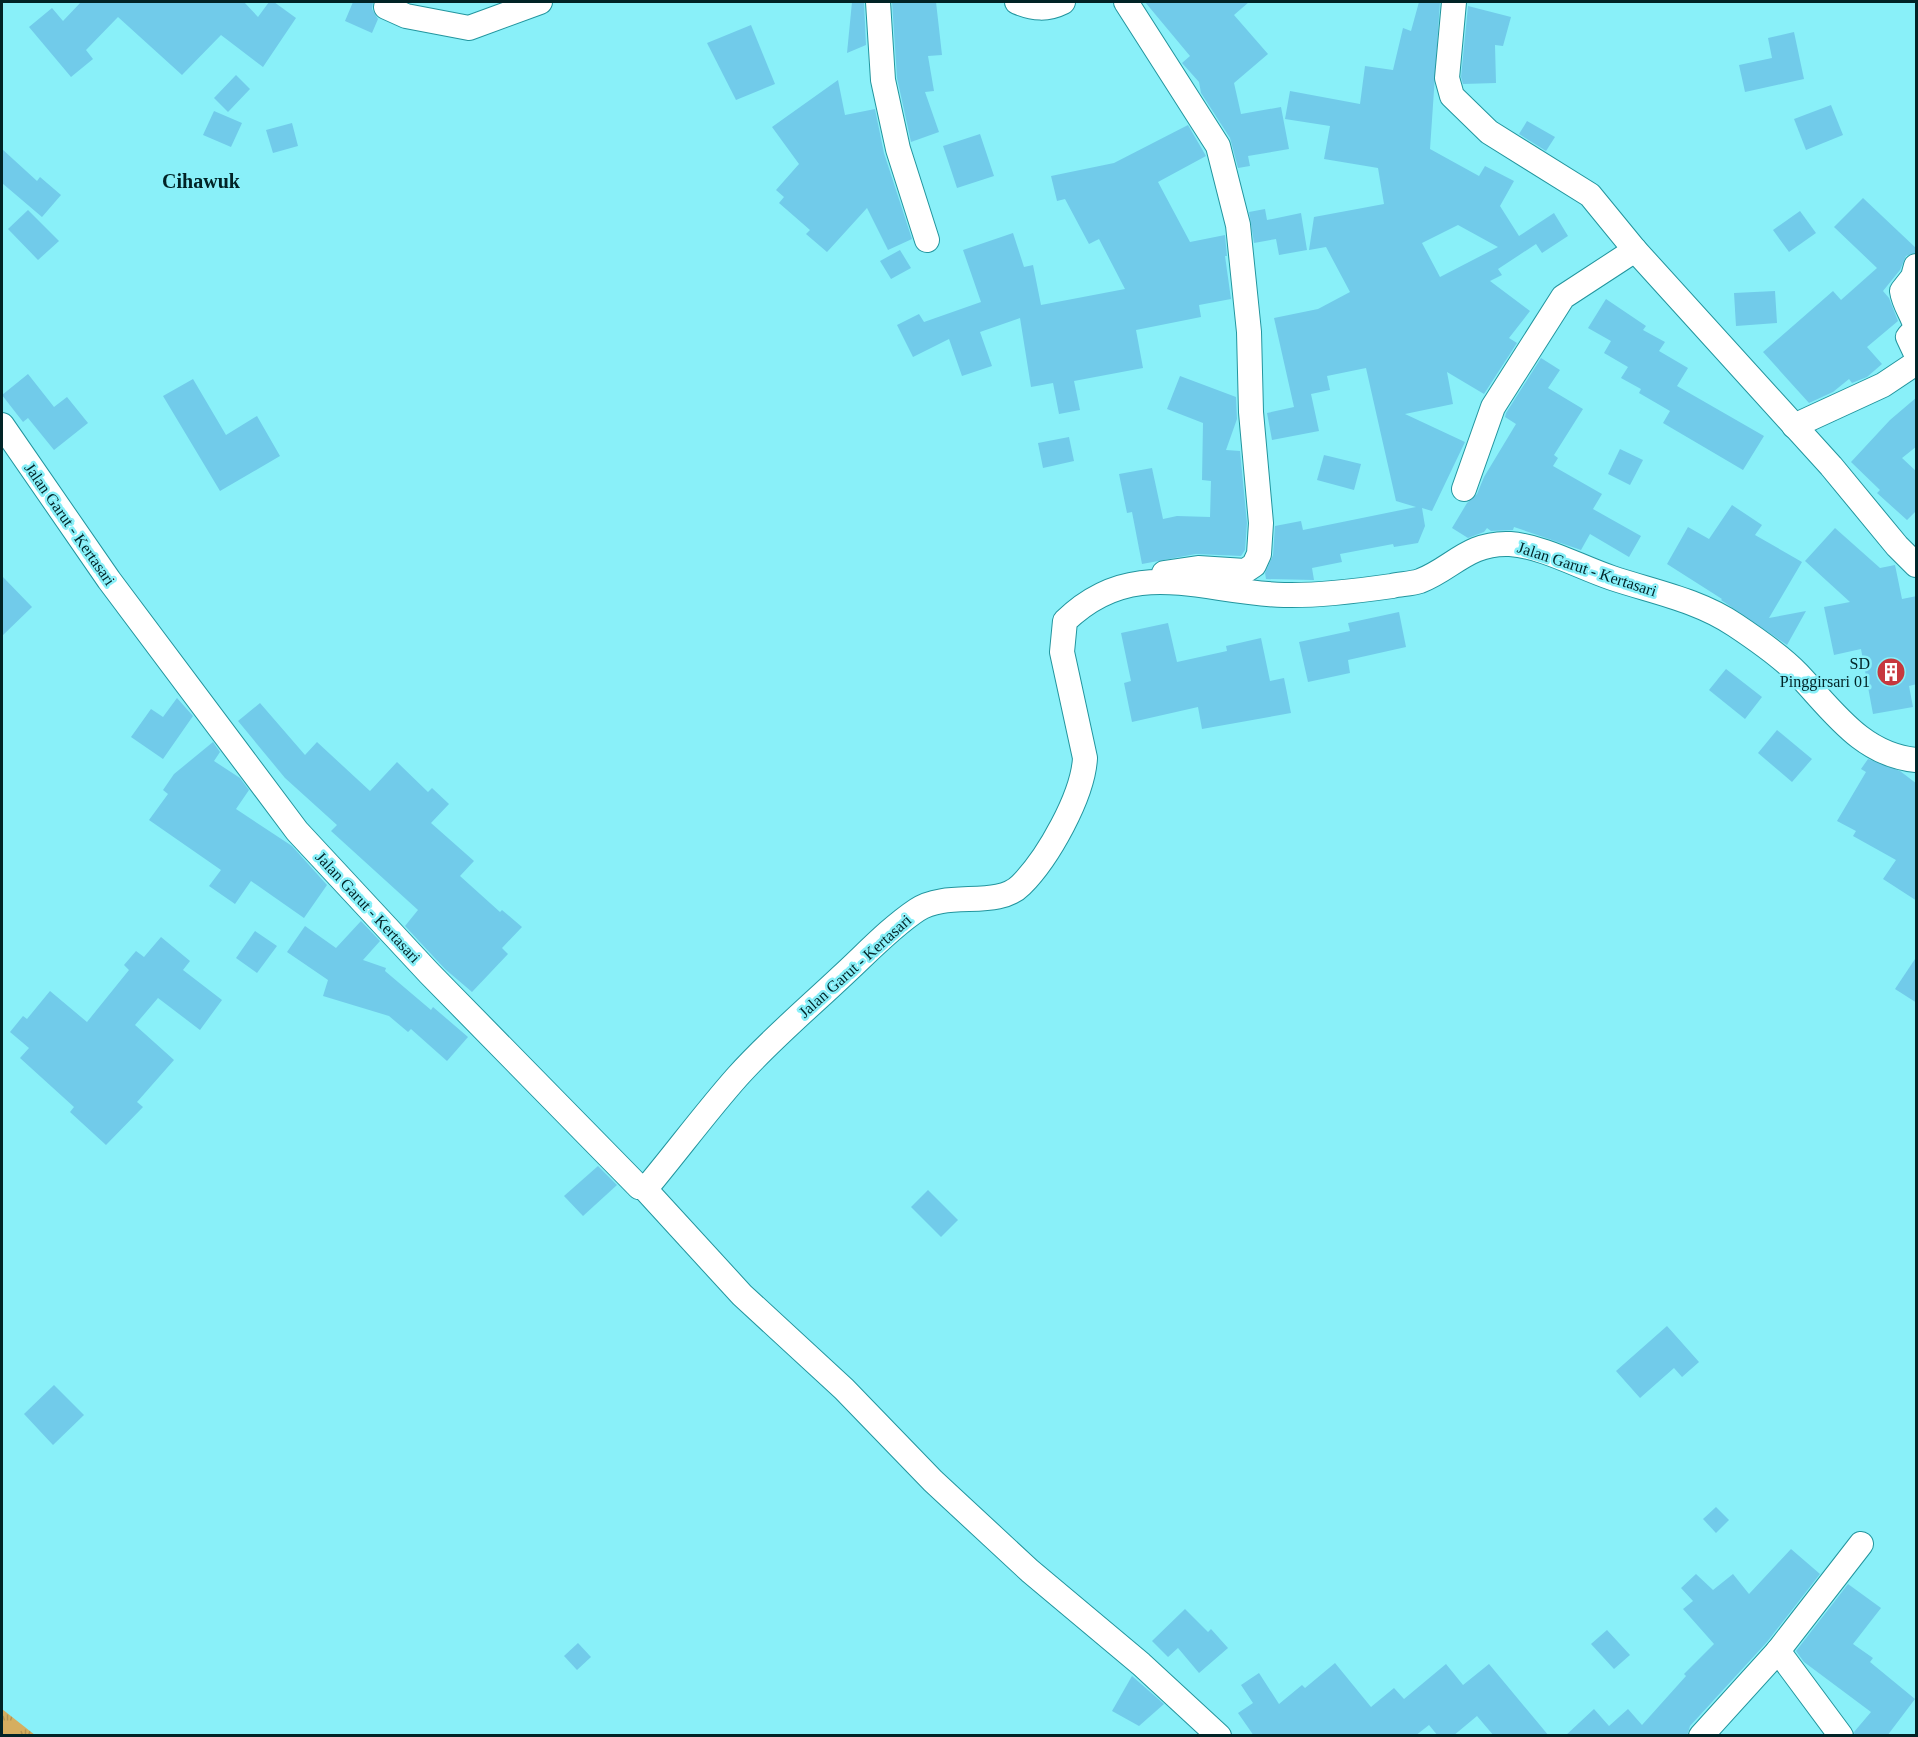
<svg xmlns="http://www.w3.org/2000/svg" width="1918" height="1737" viewBox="0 0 1918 1737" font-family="'Times New Roman',serif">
	<defs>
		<pattern id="grass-tufts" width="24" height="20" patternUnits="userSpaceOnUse" patternTransform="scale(1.5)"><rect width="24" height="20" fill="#d5ae60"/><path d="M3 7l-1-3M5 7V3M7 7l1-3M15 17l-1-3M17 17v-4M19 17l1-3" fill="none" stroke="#b59553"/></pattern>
	</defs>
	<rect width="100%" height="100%" fill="#89f0f9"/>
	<!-- grass -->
	<path fill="url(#grass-tufts)" d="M2,1709L35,1735H2Z"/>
	<!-- building -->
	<g fill="#71cbea" fill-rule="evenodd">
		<path d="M81,2H244L258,17L269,2H274L296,18L263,67L221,35L182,75L118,17L86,50L93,59L71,77L29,27L52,8L63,21Z"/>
		<path d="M353,2L373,3L372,9L378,19L372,33L345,21Z"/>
		<path d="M852,2H864L866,45L847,53Z"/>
		<path d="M892,2H936L942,55L928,56L934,91L925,92L939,132L911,142L897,78Z"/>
		<path d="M1145,2H1249L1234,15L1268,54L1234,83L1241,114L1281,107L1289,149L1248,156L1250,166L1238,168L1230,138L1201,93L1199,82L1182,63L1190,56Z"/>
		<path d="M1419,2H1440L1430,149L1479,176L1485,166L1514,181L1500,206L1519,236L1554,213L1568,236L1542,253L1536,244L1498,269L1502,275L1490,281L1530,311L1509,338L1517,343L1484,394L1447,372L1453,404L1405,414L1465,442L1432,511L1422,508L1425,526L1418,543L1394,547L1393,544L1340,554L1342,562L1312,568L1314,580L1266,579L1265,573L1273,555L1275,526L1301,521L1303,530L1416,507L1396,501L1366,368L1327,376L1330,390L1311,394L1319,431L1272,440L1267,413L1294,407L1274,318L1318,309L1350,292L1326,247L1309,250L1314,217L1384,204L1378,168L1324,159L1330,126L1285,119L1290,91L1360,104L1365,66L1393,70L1403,28L1411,31ZM1458,225L1498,247L1440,277L1422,243Z"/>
		<path d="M1468,6L1511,17L1503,46L1495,45L1496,83L1463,84L1461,77Z"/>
		<path d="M751,25L775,84L736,100L707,43Z"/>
		<path d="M1794,32L1804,79L1745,92L1739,65L1772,58L1768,38Z"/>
		<path d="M236,75L250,89L228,112L214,98Z"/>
		<path d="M838,80L845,115L875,109L884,153L912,239L888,250L867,208L827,252L806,234L810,230L779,203L784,197L776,190L799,164L772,127Z"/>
		<path d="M1831,105L1843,135L1806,150L1794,119Z"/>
		<path d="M214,111L242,123L231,147L203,135Z"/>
		<path d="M1527,121L1555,137L1546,151L1519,134Z"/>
		<path d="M292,123L298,146L273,153L266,130Z"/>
		<path d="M1188,125L1206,156L1158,182L1190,242L1225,235L1227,256H1225L1231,299L1199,305L1201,317L1136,330L1143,368L1074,381L1080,410L1059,414L1053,383L1031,387L1020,318L980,332L992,366L962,376L949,339L913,357L897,325L919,314L924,322L981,302L963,250L1013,233L1024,267L1033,265L1041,305L1125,289L1099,239L1089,244L1065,199L1057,201L1051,176L1114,163Z"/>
		<path d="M980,134L994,176L957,188L943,146Z"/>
		<path d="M2,149L37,181L40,177L61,195L42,217L2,183Z"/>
		<path d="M1863,198L1917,249V252L1906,256L1900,270L1883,291L1889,298L1898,321L1867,347L1882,364L1867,377L1852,383L1849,379L1833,392L1809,403L1763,352L1833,291L1841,300L1877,268L1834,227Z"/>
		<path d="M1265,209L1267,220L1301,213L1307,250L1279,255L1276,239L1254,243L1249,212Z"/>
		<path d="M28,210L59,241L38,260L8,229Z"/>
		<path d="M1800,211L1816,233L1789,252L1773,230Z"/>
		<path d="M900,250L911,268L891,279L880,261Z"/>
		<path d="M1775,291L1777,323L1736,326L1734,293Z"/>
		<path d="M1606,299L1646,326L1643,330L1665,342L1659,351L1688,368L1677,386L1764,436L1743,470L1663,423L1670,411L1639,393L1641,389L1621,378L1628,367L1604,353L1611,341L1588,328Z"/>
		<path d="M1541,358L1560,370L1548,388L1583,409L1554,455L1558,458L1553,466L1602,494L1593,509L1641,536L1629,557L1590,534L1581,550L1514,527L1513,530L1491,531L1487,528L1484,532L1468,538L1452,528L1467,503L1477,494L1484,477L1516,424L1505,417L1506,413Z"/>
		<path d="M28,374L54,407L67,397L88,423L54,450L28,418L23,422L2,395Z"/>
		<path d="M1180,376L1236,397L1237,419L1226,450L1240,451L1247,523L1245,550L1241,556L1196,554L1142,564L1132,512L1127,513L1119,474L1152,468L1163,519L1177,516L1210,517L1211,481L1202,480L1203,423L1167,409Z"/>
		<path d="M193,379L226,435L257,416L280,456L220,491L163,396Z"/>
		<path d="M1917,397V446L1902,458L1917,472V510L1907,520L1877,493L1880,490L1851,462L1890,420Z"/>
		<path d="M1069,437L1074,461L1043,468L1038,443Z"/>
		<path d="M1620,449L1643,460L1630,485L1608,474Z"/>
		<path d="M1324,455L1361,464L1354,490L1317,480Z"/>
		<path d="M1732,505L1762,525L1755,535L1802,562L1769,618L1806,611L1787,645L1721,600L1722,599L1667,564L1688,527L1709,539Z"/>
		<path d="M1835,528L1880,568L1895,565L1902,599L1917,596V684L1909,686L1913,707L1873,714L1861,649L1834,655L1824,607L1850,602L1805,561Z"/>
		<path d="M2,576L32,607L2,636Z"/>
		<path d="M1399,612L1406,647L1348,660L1350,673L1308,682L1299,642L1350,631L1348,623Z"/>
		<path d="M1168,623L1177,662L1227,651L1226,646L1261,638L1270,681L1284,678L1291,713L1202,729L1198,707L1132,722L1124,683L1131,681L1121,633Z"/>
		<path d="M1726,669L1762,697L1745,719L1709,690Z"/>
		<path d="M177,698L193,716L163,759L131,737L151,709L163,717Z"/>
		<path d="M260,703L305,755L317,742L370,791L397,762L428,792L432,788L449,804L431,823L474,861L460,876L500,912L502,910L522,927L502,948L508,954L472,992L445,969L405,926L418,910L331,831L337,825L285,778L238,721Z"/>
		<path d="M1777,730L1812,759L1792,782L1758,753Z"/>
		<path d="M213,742L220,752L214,761L240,778L249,790L236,809L292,846L327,885L304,918L251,881L235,904L209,886L221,870L149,820L168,794L163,790L174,774Z"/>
		<path d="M1868,759L1900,771L1917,784V901L1883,879L1896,860L1853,836L1856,831L1837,821L1866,772L1861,769Z"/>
		<path d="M361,921L380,941L363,960L386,968L385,971L431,1010L433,1007L468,1037L447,1061L411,1029L408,1032L389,1016L323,996L328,980L287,952L305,926L336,948Z"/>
		<path d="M255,931L277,946L257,973L236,958Z"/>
		<path d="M161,937L190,961L183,970L222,1000L200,1030L158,998L135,1025L174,1060L137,1102L143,1107L106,1145L70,1112L74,1107L20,1058L29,1048L10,1032L23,1016L27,1019L50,991L87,1022L129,970L124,965L136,951L144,957Z"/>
		<path d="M1917,956V1003L1895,989Z"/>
		<path d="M598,1166L617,1185L583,1216L564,1196Z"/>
		<path d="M928,1190L958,1220L941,1237L911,1207Z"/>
		<path d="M1667,1326L1699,1362L1682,1377L1674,1368L1640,1398L1616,1371Z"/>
		<path d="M54,1385L84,1415L53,1445L24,1414Z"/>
		<path d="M1716,1507L1729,1520L1716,1533L1703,1519Z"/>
		<path d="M1791,1549L1820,1574L1767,1642L1690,1726L1687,1736H1565L1594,1709L1609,1726L1628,1709L1642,1725L1686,1676L1684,1674L1714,1644L1683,1609L1693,1601L1681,1588L1696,1574L1713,1590L1733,1574L1749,1594Z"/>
		<path d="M1848,1584L1881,1608L1853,1644L1873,1658L1870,1662L1915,1699L1887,1736H1855L1854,1732L1871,1712L1804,1662L1796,1651Z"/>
		<path d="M1185,1609L1208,1632L1211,1629L1228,1648L1199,1673L1178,1648L1168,1657L1152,1641Z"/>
		<path d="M1607,1630L1630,1655L1614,1669L1591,1644Z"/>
		<path d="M578,1643L591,1657L577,1670L564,1656Z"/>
		<path d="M1335,1663L1371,1707L1394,1688L1404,1699L1446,1664L1463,1685L1489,1664L1549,1736H1494L1477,1716L1453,1736H1438L1429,1725L1415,1736H1254L1238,1713L1253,1703L1241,1685L1259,1673L1279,1704L1302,1685L1305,1688Z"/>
		<path d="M1132,1676L1164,1704L1139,1726L1112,1711Z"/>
	</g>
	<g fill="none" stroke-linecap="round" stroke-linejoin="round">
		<!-- minor casing -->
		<g stroke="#22959e" stroke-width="26">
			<g id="minor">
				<path d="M878,2L883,80L898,149L927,240"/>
				<path d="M1017,2C1034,9 1047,10 1063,2"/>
				<path d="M1126,2L1218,146L1238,225L1249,332L1251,412L1261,523L1259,554L1254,565L1245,571L1198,568L1164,573"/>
				<path d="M1454,2L1447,78L1452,96L1489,132L1590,195L1635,250L1831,466L1897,546L1916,565"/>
				<path d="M386,7L406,16L469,28L540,2"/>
				<path d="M1916,266L1913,277L1902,291C1904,305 1913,315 1916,328L1908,337L1916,354"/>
				<path d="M2,425L109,580L297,831L429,973L639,1187L648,1186C678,1150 706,1112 737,1077C769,1041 807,1009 842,976C866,954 890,928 917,910C947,890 998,909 1021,885C1048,858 1083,796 1085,758L1062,652L1065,621C1134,554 1202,593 1284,595C1319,596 1357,591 1392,586C1400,584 1411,584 1420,581C1452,569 1468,542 1510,544C1545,547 1579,567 1612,578C1654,592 1698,600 1735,625C1756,639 1781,656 1798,674C1833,711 1862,755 1916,760"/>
				<path d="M1794,426L1883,385L1916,363"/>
				<path d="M1464,489L1493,407L1563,297L1635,250"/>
				<path d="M644,1188L742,1295L844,1389L933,1481L1030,1571L1141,1664L1219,1736"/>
				<path d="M1778,1651L1841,1736"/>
				<path d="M1701,1736L1778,1651L1861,1544"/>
			</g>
		</g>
		<!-- minor -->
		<use href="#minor" stroke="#fff" stroke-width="24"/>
	</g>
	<!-- icons -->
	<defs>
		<g id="building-disc" transform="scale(1.5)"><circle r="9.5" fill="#c7383e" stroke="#89f0f9"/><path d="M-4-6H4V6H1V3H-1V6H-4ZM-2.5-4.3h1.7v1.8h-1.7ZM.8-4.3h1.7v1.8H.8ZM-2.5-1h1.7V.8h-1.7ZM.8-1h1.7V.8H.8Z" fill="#fff"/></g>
	</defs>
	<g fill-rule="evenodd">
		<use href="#building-disc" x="1891" y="672"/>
	</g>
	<g text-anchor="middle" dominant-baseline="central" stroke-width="5" stroke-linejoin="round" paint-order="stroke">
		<!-- street labels -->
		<g font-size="16" fill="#012326" stroke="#89f0f9">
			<text transform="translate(70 524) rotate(55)">Jalan Garut - Kertasari</text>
			<text transform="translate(1587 569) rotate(18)">Jalan Garut - Kertasari</text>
			<text transform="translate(368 907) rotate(47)">Jalan Garut - Kertasari</text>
			<text transform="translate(855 966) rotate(-42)">Jalan Garut - Kertasari</text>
		</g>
		<!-- poi labels -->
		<g font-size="16" fill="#012326" stroke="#89f0f9" text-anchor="end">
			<text x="1870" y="663">SD<tspan x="1870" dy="18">Pinggirsari 01</tspan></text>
		</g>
		<!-- quarter labels -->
		<g font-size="20" font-weight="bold" fill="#012326" stroke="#89f0f9">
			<text x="201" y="181">Cihawuk</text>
		</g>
	</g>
	<!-- border -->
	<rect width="1918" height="1737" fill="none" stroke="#012326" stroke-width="6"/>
</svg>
